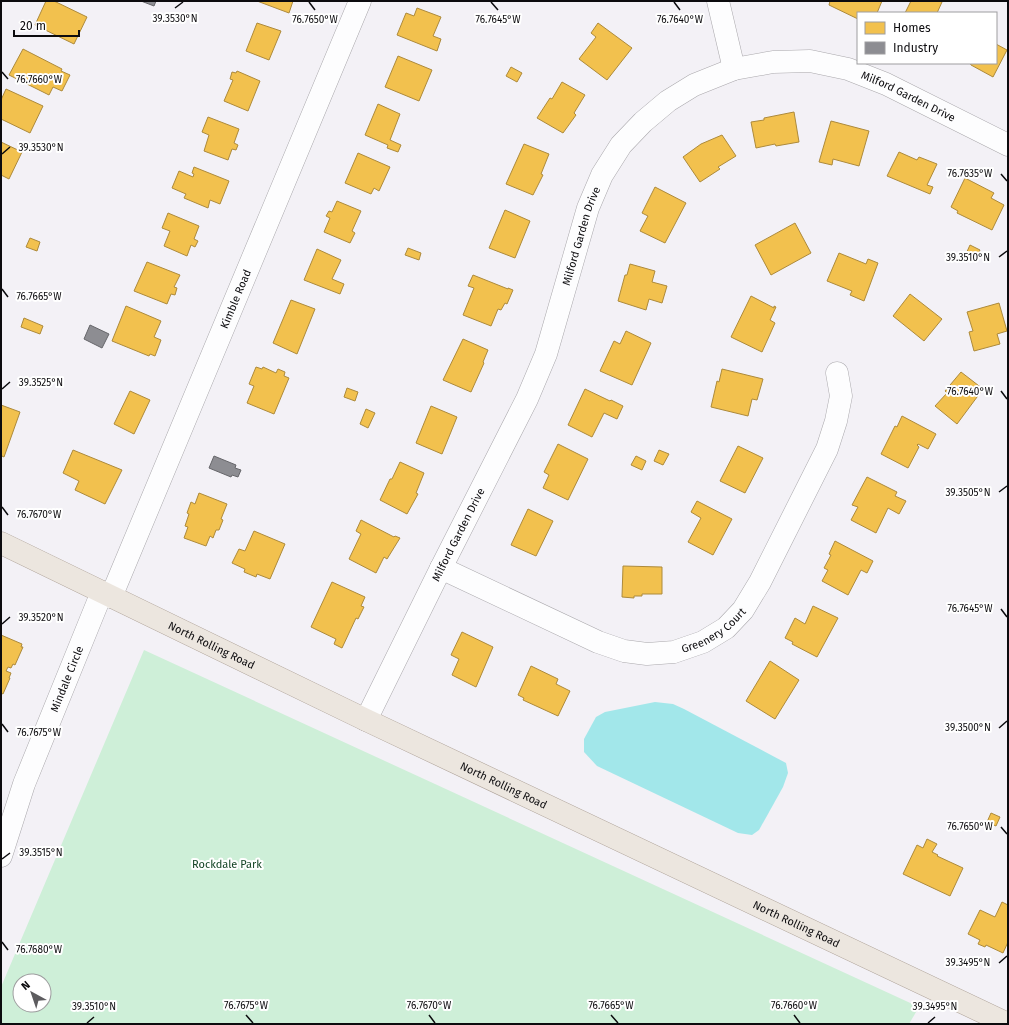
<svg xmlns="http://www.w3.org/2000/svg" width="1009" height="1025" viewBox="0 0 1009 1025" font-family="'Fira Sans',sans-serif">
	<rect width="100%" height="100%" fill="#f3f1f6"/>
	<!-- green -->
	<path fill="#ceefd8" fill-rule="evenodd" d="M144,650L919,1007L909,1024H1V987ZM20,981H44V1005H20Z"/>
	<!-- water -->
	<path fill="#a2e7ea" d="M655,702L673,704L684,709L786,763L788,773L783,787L759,830L752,835L738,833L597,766L584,752V739L596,717L605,712Z"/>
	<!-- homes -->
	<g fill="#f2c14e" stroke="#ad8a3b">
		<path d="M46,1H54L87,17L74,44L35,25Z"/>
		<path d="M257,1H293L289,13Z"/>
		<path d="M830,1H882L877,13H858V19L829,5Z"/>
		<path d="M911,1H939L942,2L937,13H905Z"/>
		<path d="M417,8L441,17L433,36L441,39L437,51L397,35L406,13L414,16Z"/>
		<path d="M257,23L281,31L269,60L246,51Z"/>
		<path d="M598,23L632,48L607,80L579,59L596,37L591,33Z"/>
		<path d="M996,44L1007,50L993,77L971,65L970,63H996Z"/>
		<path d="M23,49L62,69L61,71L70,75L62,91L53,87L49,95L9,75Z"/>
		<path d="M398,56L432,70L419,101L385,87Z"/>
		<path d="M511,67L522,73L517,82L506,76Z"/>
		<path d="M237,71L260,81L248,111L224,101L233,80L230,79L232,72L236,73Z"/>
		<path d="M562,82L585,95L574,113L576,115L563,133L537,118L550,98L552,99Z"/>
		<path d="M6,89L43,106L30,133L1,119V100Z"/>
		<path d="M378,104L400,114L390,140L401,145L398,152L387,148L388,145L365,135Z"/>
		<path d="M794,112L799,142L776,146L775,144L756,148L751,122L764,120V118Z"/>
		<path d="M208,117L239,129L234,143L238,145L236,150L232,149L228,160L204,151L209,135L202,132Z"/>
		<path d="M831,121L869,131L859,166L833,159L832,165L819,162Z"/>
		<path d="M722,135L736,156L718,167L720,169L700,182L683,157L701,144Z"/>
		<path d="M1,142L22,152L9,179L1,175Z"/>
		<path d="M524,144L549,154L541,174L543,175L533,195L506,184Z"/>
		<path d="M899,152L917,160L919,157L937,164L927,185L933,187L930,194L887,176Z"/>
		<path d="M358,153L390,167L379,191L374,188L371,194L345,183Z"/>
		<path d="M194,167L229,181L220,204L210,200L208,208L184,198L186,194L172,188L179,171L193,177L194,174L192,173Z"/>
		<path d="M965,178L994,193L991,198L1004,205L992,230L957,213L958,211L951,207Z"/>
		<path d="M655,187L686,203L665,243L640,231L648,216L642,213Z"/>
		<path d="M337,201L361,211L352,231L355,233L350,243L324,232L330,218L326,216L329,211L332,212Z"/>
		<path d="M505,210L530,221L515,258L489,248Z"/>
		<path d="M168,213L199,226L194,239L198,241L195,247L191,245L187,256L164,246L170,231L162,228Z"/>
		<path d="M795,223L811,253L771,275L755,245Z"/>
		<path d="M30,238L40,242L37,251L26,247Z"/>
		<path d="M970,245L980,250L975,261L965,256Z"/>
		<path d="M408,248L421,253L419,260L405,255Z"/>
		<path d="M317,249L341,260L332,279L344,284L340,294L304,280Z"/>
		<path d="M839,253L866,264L868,259L878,263L864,301L850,295L852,291L827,281Z"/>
		<path d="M147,262L180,275L174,287L177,288L175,295L171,294L167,304L134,291Z"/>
		<path d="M630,264L655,271L652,282L667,286L662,303L649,299L646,310L618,301L625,275H627Z"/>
		<path d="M473,275L508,289V288L513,290L507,304L505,303L501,310L498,309L491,326L463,315L474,288L468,286Z"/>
		<path d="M910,294L942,319L924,341L893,316Z"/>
		<path d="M751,296L774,308V306L776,307L770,320L775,323L762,352L731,337Z"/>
		<path d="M291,300L315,309L297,354L273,343Z"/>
		<path d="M999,303L1007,331L997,334L1000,344L974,351L969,332L973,331L967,312Z"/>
		<path d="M126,306L161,321L154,337L161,340L155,356L150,354L149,356L112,341Z"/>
		<path d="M24,318L43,326L40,334L21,327Z"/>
		<path d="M626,331L651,343L632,385L600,371L614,341L620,344Z"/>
		<path d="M463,339L488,350L483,362L484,363L471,392L443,380Z"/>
		<path d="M256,367L262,369L263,367L276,373L278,369L285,372L284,376L289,378L274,414L247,403L254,386L249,384Z"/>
		<path d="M722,369L763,379L757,400L752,399L748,416L711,407L717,381L719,382Z"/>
		<path d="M961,372L983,389L957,424L935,406L947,393L945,391Z"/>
		<path d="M347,388L358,392L355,401L344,397Z"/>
		<path d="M585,389L610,401L611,400L623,406L617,419L604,413L592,437L568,425Z"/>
		<path d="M130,391L150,400L134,434L114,424Z"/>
		<path d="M1,405L20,412L4,457L2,456L1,459Z"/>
		<path d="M431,406L457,417L442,454L416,443Z"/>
		<path d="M366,409L375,413L368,428L360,424Z"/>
		<path d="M902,416L936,434L928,449L918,444L917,445L919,447L908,468L881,454L895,426L897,427Z"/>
		<path d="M558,444L588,459L568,500L543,488L549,475L544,472Z"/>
		<path d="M738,446L763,458L745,493L720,481Z"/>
		<path d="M73,450L122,470L105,504L75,490L79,481L63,473Z"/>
		<path d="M659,450L669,454L663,465L654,461Z"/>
		<path d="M636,456L646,461L642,470L631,465Z"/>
		<path d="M400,462L424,473L416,493L418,494L407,514L380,500L390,479H392Z"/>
		<path d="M867,477L897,492L895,496L906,501L899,514L888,508L876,533L851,520L858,507L852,505Z"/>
		<path d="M199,493L227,504L221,519L223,520L219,530H216L213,538L210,536L206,546L184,538L188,527L185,526L189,514L187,513L191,502L195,504Z"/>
		<path d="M697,501L732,519L713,555L688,542L701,518L691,512Z"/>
		<path d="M528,509L553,521L536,556L511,545Z"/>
		<path d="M361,520L394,537L395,536L400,538L387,559L384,557L376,573L349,559L361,534L356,531Z"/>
		<path d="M254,531L285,544L270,579L257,574L256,577L244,572L245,569L232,563L239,549L245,551Z"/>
		<path d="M835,541L873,561L867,573L861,570L848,595L822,581L828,570L824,568L831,555L829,554Z"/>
		<path d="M623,566L662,567V594H642V596H634V598L622,597Z"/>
		<path d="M332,582L365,597L361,606L364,607L358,619L356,618L342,648L334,644L336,639L311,627Z"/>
		<path d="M813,606L838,618L817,657L792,644L793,642L785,638L795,618L805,624Z"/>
		<path d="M462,632L493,647L476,687L452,675L459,659L451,655Z"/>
		<path d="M1,635L22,644L21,647H23L15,665L13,664L11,668L8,667L6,671L11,673L9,678H10L3,694L1,693V695Z"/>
		<path d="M770,661L799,680L775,719L746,701Z"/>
		<path d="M531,666L558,679L556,684L570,691L558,716L523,700L524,698L518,695Z"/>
		<path d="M991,813L1000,817L996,826L987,822Z"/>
		<path d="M927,839L937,844L932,852L938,855L937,856L963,868L950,896L903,874L917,845L923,848Z"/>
		<path d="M1002,902L1008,905V942L1003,953L986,945L985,947L978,944L980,940L968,934L980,910L995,917Z"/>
	</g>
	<!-- industry -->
	<g fill="#8d8d92" stroke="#66666a">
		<path d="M141,1H156L154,6Z"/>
		<path d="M90,325L109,334L102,348L84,339Z"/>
		<path d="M214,456L236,465L235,468L241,470L238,477L232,475L231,477L209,468Z"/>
	</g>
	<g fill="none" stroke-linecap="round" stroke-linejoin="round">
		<!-- minor casing -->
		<g stroke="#aaa8ac" stroke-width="23">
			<g id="minor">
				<path d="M718,1L734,69"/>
				<path id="s1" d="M441,568L598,642L624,651L647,654L674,652L703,642L726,628L743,610L760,582L827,449L836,421L841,396L837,373"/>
				<path id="s2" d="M111,597L360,1"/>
				<path id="s3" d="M366,720L441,568L527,399L546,354L588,208L602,175L621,145L643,122L668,101L694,85L734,69L773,62L810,61L848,69L886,84L1008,145"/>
				<path id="s4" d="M1,856L24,784L102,592"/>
			</g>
		</g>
		<!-- major casing -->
		<g stroke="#ada197" stroke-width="23">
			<g id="major">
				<path id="s5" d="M1,543L366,720L1008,1024"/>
			</g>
		</g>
		<!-- minor -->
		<use href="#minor" stroke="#fdfdfe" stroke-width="22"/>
		<!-- major -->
		<use href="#major" stroke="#ece6df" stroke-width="22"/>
	</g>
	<!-- ticks -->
	<path fill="none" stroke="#0c0b0e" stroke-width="1.5" d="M309,2L315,10M491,2L498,10M674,2L680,10M175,8L183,2M2,72L8,79M2,154L10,147M1001,174L1007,181M999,257L1007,251M2,289L8,297M2,389L10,382M1001,391L1007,399M999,492L1007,486M2,507L8,515M1001,609L1007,617M2,624L10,617M2,724L8,732M999,728L1007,721M1001,827L1007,834M2,859L10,853M2,942L8,950M999,963L1007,956M246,1015L253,1023M429,1015L435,1023M611,1015L618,1023M794,1015L800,1023M87,1023L94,1017M928,1023L935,1017"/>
	<g text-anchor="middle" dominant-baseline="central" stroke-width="4" stroke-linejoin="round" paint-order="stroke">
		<!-- street labels -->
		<g font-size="11" fill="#0c0b0e" stroke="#fff">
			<text stroke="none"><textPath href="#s3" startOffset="951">Milford Garden Drive</textPath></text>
			<text stroke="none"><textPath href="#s3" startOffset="531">Milford Garden Drive</textPath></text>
			<text stroke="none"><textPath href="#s2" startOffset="323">Kimble Road</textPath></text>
			<text stroke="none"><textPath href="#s3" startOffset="207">Milford Garden Drive</textPath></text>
			<text stroke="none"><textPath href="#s1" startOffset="297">Greenery Court</textPath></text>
			<text stroke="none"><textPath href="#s5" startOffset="234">North Rolling Road</textPath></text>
			<text stroke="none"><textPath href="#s4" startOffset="189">Mindale Circle</textPath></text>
			<text stroke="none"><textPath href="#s5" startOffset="558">North Rolling Road</textPath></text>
			<text stroke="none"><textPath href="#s5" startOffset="882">North Rolling Road</textPath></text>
		</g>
		<!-- park labels -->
		<g font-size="11" fill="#144425" stroke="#fff">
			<text x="227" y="864">Rockdale Park</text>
		</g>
	</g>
	<g font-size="10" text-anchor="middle" fill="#0c0b0e" stroke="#fff" stroke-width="4" stroke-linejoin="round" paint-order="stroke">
		<text x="175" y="22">39.3530°N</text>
		<text x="315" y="23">76.7650°W</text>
		<text x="498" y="23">76.7645°W</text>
		<text x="680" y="23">76.7640°W</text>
		<text x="39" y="83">76.7660°W</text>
		<text x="41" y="151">39.3530°N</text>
		<text x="970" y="177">76.7635°W</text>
		<text x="968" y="261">39.3510°N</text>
		<text x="39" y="300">76.7665°W</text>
		<text x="41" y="386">39.3525°N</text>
		<text x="970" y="395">76.7640°W</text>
		<text x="968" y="496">39.3505°N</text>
		<text x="39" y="518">76.7670°W</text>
		<text x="970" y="612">76.7645°W</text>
		<text x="41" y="621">39.3520°N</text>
		<text x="968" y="731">39.3500°N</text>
		<text x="39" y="736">76.7675°W</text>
		<text x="970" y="830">76.7650°W</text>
		<text x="41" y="856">39.3515°N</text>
		<text x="39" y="953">76.7680°W</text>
		<text x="968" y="966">39.3495°N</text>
		<text x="246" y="1009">76.7675°W</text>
		<text x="429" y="1009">76.7670°W</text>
		<text x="611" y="1009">76.7665°W</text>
		<text x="794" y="1009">76.7660°W</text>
		<text x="94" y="1010">39.3510°N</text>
		<text x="935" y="1010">39.3495°N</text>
	</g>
	<!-- border -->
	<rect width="1009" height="1025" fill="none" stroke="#0c0b0e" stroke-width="4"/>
	<!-- legend -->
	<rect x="857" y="12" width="140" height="52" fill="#ffffff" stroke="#9e9d9f"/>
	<rect x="865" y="22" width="20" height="12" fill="#f2c14e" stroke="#9e9d9f"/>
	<text x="893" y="32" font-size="12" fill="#0c0b0e">Homes</text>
	<rect x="865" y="42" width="20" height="12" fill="#8d8d92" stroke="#9e9d9f"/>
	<text x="893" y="52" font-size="12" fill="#0c0b0e">Industry</text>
	<!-- north arrow -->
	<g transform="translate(32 993) rotate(320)"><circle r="19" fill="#ffffff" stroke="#9e9d9f"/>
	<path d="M0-3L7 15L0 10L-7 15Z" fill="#5d5c5f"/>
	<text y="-6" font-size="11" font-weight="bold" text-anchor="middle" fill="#0c0b0e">N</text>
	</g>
	<!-- scale -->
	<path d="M14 30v6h65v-6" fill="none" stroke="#0c0b0e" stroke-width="2"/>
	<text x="20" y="30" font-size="12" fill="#0c0b0e" stroke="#ffffff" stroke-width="3" paint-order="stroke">20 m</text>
</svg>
